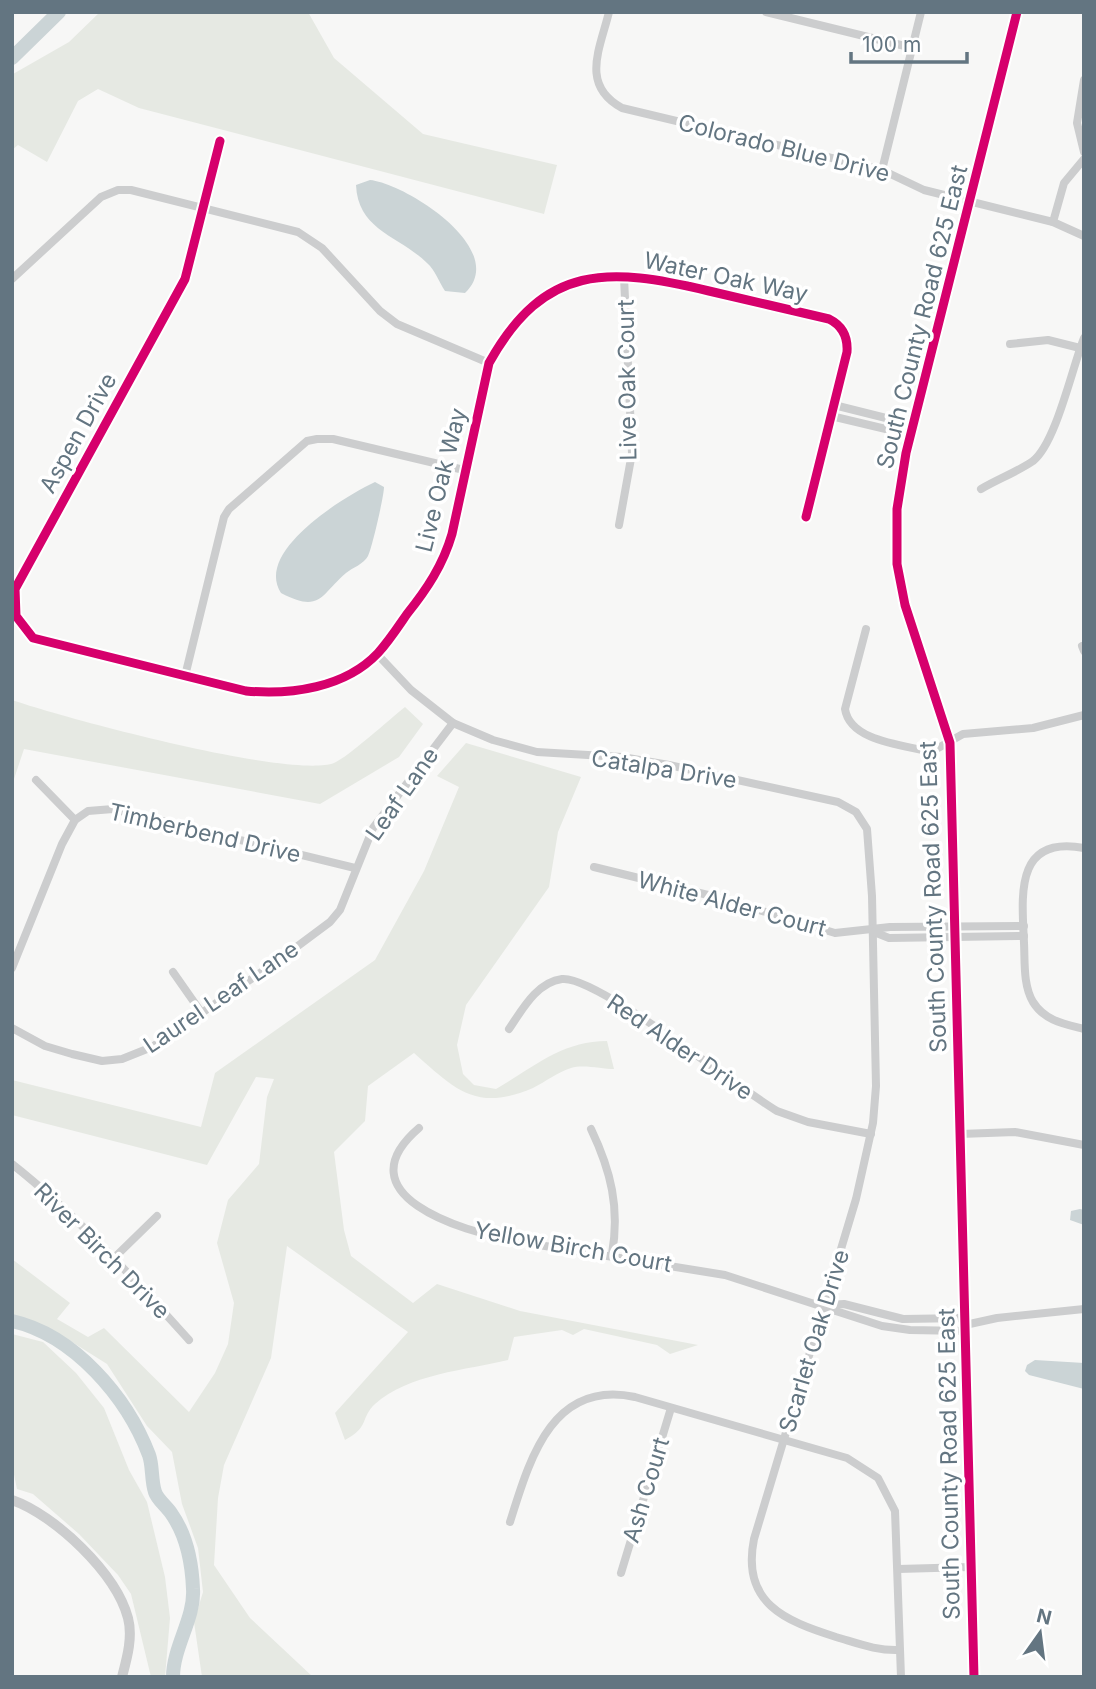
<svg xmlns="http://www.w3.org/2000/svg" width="1096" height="1689" viewBox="0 0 1096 1689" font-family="Inter,sans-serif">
	<rect width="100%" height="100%" fill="#f7f7f6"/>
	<!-- green -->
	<g fill="#e6e9e3">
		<path d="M100,12H308L334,58L423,134L557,165L544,214L139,108L98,89L78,101L47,162L18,145L12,150L13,74L69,42Z"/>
		<path d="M12,700C64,718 290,779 334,763C348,757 390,719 405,707L423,724L399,757L320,804L24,749L12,785Z"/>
		<path d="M466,743L581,777L558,832L549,887L466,1005L457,1045L463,1074L474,1085L496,1089C534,1067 562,1041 607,1041L614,1069C602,1069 583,1064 571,1068C558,1072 545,1082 533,1088C475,1113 454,1088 414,1053L368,1086L365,1121L334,1152L344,1230L351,1256L413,1303L437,1284L520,1311L698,1345L670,1354L657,1345L584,1329L573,1335L562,1330L514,1337L508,1360C467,1370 408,1374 375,1404C360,1418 370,1427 345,1440L335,1413L408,1332L287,1246L271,1358L224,1465L218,1498L214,1565L250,1618L313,1677H202L194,1622L203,1592L198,1548L182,1504L172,1452L147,1426L107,1364L64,1337L30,1320L12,1317V1259L70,1303L57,1319L88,1337L104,1328L189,1412L215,1373L228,1344L234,1303L217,1243L228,1200L259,1164L267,1097L274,1079L256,1077L207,1165L12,1115V1080L201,1127L215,1073L375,960L424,871L459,787L437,776Z"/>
		<path d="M12,1334L43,1342L76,1373L104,1408L129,1470L147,1502L165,1577L170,1618L165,1677H151L131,1594L118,1575L79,1534L33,1494L17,1489L12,1465Z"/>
	</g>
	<!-- water -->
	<g fill="#cbd4d6">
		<path d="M370,180C407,184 510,250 465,293L445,291C439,282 435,270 427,263C400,236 358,231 356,185Z"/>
		<path d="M375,482L384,487C384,496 372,548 368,556C364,564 352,568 346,573C321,594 321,614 281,593C254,552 343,497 375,482Z"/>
		<path d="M1080,1209L1084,1210V1225L1070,1220L1071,1211Z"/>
		<path d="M1035,1360L1084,1363V1389L1029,1375L1025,1371L1027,1365Z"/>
	</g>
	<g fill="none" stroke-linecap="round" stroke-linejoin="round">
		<!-- river -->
		<g stroke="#cbd4d6" stroke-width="14">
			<path d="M12,58L59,12"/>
			<path d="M12,1321C74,1335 127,1397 149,1455C153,1466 151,1480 155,1492C157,1499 166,1506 171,1513C186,1534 192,1563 193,1589C195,1618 173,1647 173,1677"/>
		</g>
		<!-- minor -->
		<g stroke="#cccdce" stroke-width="8">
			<path d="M609,12C600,49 580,85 622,108L882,170L924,190L1053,222L1084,236"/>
			<path d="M766,12L913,48"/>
			<path d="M1084,80L1077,123L1084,152"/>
			<path d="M220,141L185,279L15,589L16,616L33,638L246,691C291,695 345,688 378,653C389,641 398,627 407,614C427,589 443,565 452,534L489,363C545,263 608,267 709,291C749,300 789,310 829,319C843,326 848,337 847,352L806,517"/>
			<path d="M882,170L921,12"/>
			<path d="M1053,222L1064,183L1084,159"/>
			<path d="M12,279L101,197L118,190H131L298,232L322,248L380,311L397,324L489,363"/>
			<path d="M1010,344L1048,340L1080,348"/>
			<path d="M834,405L914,425"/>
			<path d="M831,416L911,435"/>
			<path d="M981,489C998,479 1017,472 1033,461C1056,443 1072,368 1084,338"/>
			<path d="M619,525L632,453L624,277"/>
			<path d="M866,629L845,709C850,742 905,745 931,752L963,734L1033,728L1084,715"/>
			<path d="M1082,646L1084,651"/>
			<path d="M377,654L411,690L453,723L493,740L537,752L622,757L669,765L838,802L856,812L867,829L872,896L876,1086L873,1123L856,1199L754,1539C741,1603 785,1621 836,1637C857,1643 877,1651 899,1650"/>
			<path d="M185,676L224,517L229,509L307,441L317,439H333L464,470"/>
			<path d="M36,780L75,820"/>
			<path d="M1084,848C1014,835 1022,896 1024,943C1025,962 1023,985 1033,1002C1045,1021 1064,1024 1084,1029"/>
			<path d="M594,867L716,897L835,933L890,927L1024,926"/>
			<path d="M874,932L889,938L1024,936"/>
			<path d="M12,968L62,844L75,820L88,811L113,809L355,868"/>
			<path d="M173,972L201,1012"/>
			<path d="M12,1028L45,1046L72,1054L102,1061L122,1059L152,1047L279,960L330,922L340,910L373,828L453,723"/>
			<path d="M509,1029C522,1010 537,982 562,979C596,975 739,1089 777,1111L808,1122L871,1134"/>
			<path d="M419,1128C341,1195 462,1231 514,1241L725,1275L882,1326L910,1330L965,1331"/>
			<path d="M591,1129C611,1171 620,1208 612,1254"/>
			<path d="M960,1134L1015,1132L1084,1145"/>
			<path d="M12,1164C78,1216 133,1278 189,1340"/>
			<path d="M115,1257L157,1216"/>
			<path d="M828,1305L844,1304L903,1319L965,1318"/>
			<path d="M965,1325L997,1318L1084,1309"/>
			<path d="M510,1522C529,1462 551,1379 635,1397L847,1458L878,1478L895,1511L901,1677"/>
			<path d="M898,1569L971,1567"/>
			<path d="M621,1573L671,1408"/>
		</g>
		<!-- tertiary -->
		<g stroke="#cccdce" stroke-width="10">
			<path d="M12,1500C55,1515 116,1573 128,1618C133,1637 127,1658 122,1677"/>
			<path d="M974,1677L950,743L905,605L897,564V509L906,453L1017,12"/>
		</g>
		<!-- cycleway casing -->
		<g stroke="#fff" stroke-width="13">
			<g id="cycleway">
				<path d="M220,141L185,279L15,589L16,616L33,638L246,691C291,695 345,688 378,653C389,641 398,627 407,614C427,589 443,565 452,534L489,363C545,263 608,267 709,291C749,300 789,310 829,319C843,326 848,337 847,352L806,517"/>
				<path d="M974,1677L950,743L905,605L897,564V509L906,453L1017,12"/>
			</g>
		</g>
		<!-- cycleway -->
		<use href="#cycleway" stroke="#d6006c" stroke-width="9"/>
	</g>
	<g text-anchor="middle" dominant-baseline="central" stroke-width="7" stroke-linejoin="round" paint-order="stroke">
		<!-- street labels -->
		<g font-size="23" fill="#637581" stroke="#fff">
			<text transform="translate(784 148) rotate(14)">Colorado Blue Drive</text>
			<text transform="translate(726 277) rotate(12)">Water Oak Way</text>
			<text transform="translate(922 317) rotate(-76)">South County Road 625 East</text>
			<text transform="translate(627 380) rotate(-91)">Live Oak Court</text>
			<text transform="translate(78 433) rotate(-61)">Aspen Drive</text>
			<text transform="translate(441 480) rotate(-76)">Live Oak Way</text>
			<text transform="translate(664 769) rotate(9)">Catalpa Drive</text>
			<text transform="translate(402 794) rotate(-55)">Leaf Lane</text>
			<text transform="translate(205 833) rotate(13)">Timberbend Drive</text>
			<text transform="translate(933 897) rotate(-92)">South County Road 625 East</text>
			<text transform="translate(732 904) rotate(15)">White Alder Court</text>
			<text transform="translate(221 997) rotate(-34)">Laurel Leaf Lane</text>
			<text transform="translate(680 1047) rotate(34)">Red Alder Drive</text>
			<text transform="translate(573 1247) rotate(10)">Yellow Birch Court</text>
			<text transform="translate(102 1251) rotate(45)">River Birch Drive</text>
			<text transform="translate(814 1341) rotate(-73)">Scarlet Oak Drive</text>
			<text transform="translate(949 1464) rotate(-91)">South County Road 625 East</text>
			<text transform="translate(646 1490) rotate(-73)">Ash Court</text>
		</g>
	</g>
	<!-- border -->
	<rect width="1096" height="1689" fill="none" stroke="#637581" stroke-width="28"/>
	<!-- north arrow -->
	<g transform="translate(1040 1633) rotate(14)" stroke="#ffffff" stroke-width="5" paint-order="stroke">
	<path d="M0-5L12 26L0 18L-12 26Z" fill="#637581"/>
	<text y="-10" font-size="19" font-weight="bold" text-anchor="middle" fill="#637581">N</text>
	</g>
	<!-- scale -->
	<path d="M851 52v10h116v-10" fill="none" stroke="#637581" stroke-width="3.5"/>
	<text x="862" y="52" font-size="21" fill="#637581" stroke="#ffffff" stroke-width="5" paint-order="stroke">100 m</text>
</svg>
